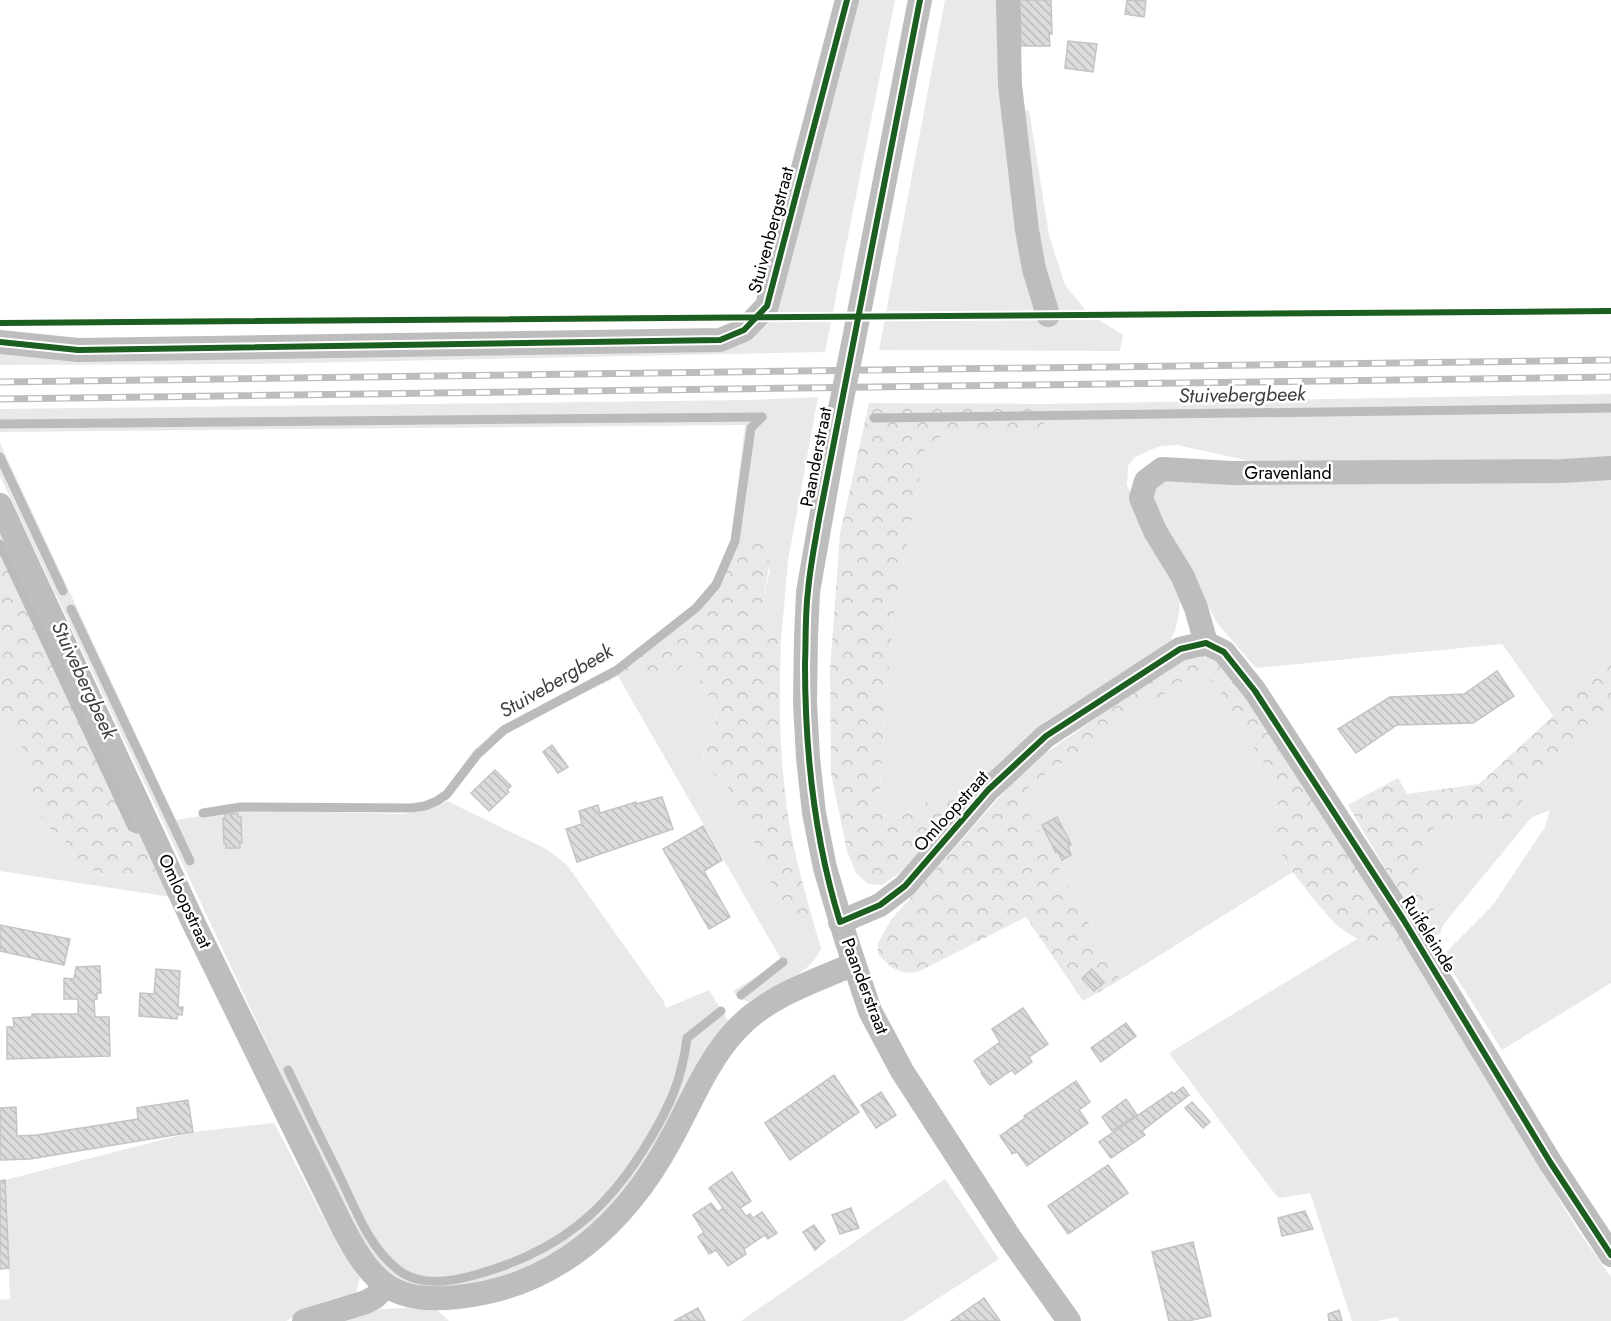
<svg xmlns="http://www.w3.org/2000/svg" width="1611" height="1321" viewBox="0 0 1611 1321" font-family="Jost,sans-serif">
	<defs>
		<pattern id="forest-crowns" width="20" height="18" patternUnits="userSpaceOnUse" patternTransform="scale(1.5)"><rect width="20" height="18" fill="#e9e9e9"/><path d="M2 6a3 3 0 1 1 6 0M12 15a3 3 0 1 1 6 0" fill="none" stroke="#c6c6c6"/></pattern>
		<pattern id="building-back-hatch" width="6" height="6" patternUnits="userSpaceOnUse" patternTransform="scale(1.5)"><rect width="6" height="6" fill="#dcdcdc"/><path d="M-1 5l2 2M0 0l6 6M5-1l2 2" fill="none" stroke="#bbb"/></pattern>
	</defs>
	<rect width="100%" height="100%" fill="#fff"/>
	<!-- green -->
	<g fill="#e9e9e9">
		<path d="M853,0H895L825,352L248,364L0,365V347L756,332Z"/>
		<path d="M945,0H997L1036,250L1020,111L1029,110L1049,235L1065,285L1088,313L1123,335L1120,351L879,350Z"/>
		<path d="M1611,394V457L1539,460L1263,464L1177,445L1160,446L1135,457L1128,466L1127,485L1180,594C1180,612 1178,626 1170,642L1046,721L1001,761L961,803L947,789L894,820L878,813L892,626L925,449L938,437L1044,433L1043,404Z"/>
		<path d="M818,397L788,561L781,640L775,639L761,621L764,594L770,570L742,540L731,539L745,425L0,432V409L750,400Z"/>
		<path d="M0,443L176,820L241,810L403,814C419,811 434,810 447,801L548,850L567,865L663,1000L666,1008L709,990L728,1021C693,1061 679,1116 648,1159C627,1189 603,1216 574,1239C537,1269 454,1300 407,1284C398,1282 387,1273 380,1267C371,1260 350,1218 343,1205L0,476Z"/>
		<path d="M1611,473V663L1554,717L1502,644L1256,668L1218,624L1166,533L1153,497L1158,484L1170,479Z"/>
		<path d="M691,651L701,655L702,686L715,704L716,727L704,747L703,767L725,782L743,814L769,879L786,910L803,920L812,918L821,948C808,979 774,982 749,1002L740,999L733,991L782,961L618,676L628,675L645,680L679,671Z"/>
		<path d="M1198,671L1217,686L1281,792L1276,809L1284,860L1293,872L1120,980L1025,806V791L1040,778Z"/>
		<path d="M0,710L22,746L36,805L46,825L63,837L82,866L99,874L127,876L159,871L171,897L0,871Z"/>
		<path d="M1611,716V983L1502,1050L1450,967L1447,951L1493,905L1545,827L1550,810L1531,818L1443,925C1436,912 1422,892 1419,879C1414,858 1425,826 1447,820C1464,815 1481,823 1498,821C1504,820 1511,817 1516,815L1533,779Z"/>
		<path d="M1357,939L1381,948L1405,941L1577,1229L1611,1277V1321H1399L1397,1317L1377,1321H1352L1310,1193L1278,1198L1169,1053Z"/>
		<path d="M274,1123L339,1247L360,1278L356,1293L329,1300L286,1321H0V1300L10,1299L5,1180L193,1132Z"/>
		<path d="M945,1179L999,1259L903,1321H741Z"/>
		<path d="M405,1308L437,1310L449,1321H320L362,1310Z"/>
	</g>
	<!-- forest -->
	<g fill="url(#forest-crowns)">
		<path d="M869,403L1043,404L1044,433L939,437L925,449L892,626L878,813L894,820L947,789L961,803L901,872L882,885L868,884L856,873L847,851L831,773L830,670L840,534Z"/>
		<path d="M0,529L159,871L127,876L99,874L82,866L63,837L46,826L36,805L22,746L0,710Z"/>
		<path d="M731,539H760C774,556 768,573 764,593C763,602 762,612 761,621L775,638L781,640C779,691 779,741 785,792C789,834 801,877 812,918L803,920L786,910L769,879L743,814L725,782L703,767L704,747L716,727L715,704L702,686L697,670L701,655L692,651L679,671L661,677L645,680L628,675L618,676L505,733L480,757L447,801L445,790L473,751L501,726L614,667L692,606L712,582Z"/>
		<path d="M1203,655L1221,664L1287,754L1405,941L1381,948L1357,939L1336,925L1315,901L1284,860L1276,831V809L1281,792L1217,686L1198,671L1040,778L1025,791V806L1120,980L1083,1001L1026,917L918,972C897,974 892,969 878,954V943L891,920L1012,783L1043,755L1186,656Z"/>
		<path d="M1611,663V716L1533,779L1516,815C1511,817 1504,820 1498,821C1481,823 1464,815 1447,820C1425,826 1414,858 1419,879C1422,892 1436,912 1443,925L1440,934L1426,938L1348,805L1398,778L1407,794L1479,784Z"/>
	</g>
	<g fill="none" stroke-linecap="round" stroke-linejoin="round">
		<!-- stream -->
		<g stroke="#bbb" stroke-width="9">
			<path d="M874,418L1611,408"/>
			<path d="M0,424L762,417"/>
			<path d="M0,457L63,591"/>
			<path d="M0,544L132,827L137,829"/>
			<path d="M71,609L190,861"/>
			<path d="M203,813L241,807L411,808L425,806L437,801L447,794L477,755L504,730L617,670L696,608L716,585L735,541L751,428L762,417"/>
			<path d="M741,995L783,962"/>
			<path d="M288,1070C305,1106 322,1141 340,1177C355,1208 369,1247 397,1269C419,1287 450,1282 475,1275C558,1252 607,1212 650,1139C671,1104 682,1078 687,1038L721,1011"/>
		</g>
	</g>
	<!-- building -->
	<g fill="url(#building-back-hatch)" stroke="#c4c4c4" stroke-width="1.5">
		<path d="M1020,0H1051L1052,34H1049L1050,46H1021Z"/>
		<path d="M1127,0L1146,1L1144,17L1125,14Z"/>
		<path d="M1068,41L1097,44L1093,72L1065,68Z"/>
		<path d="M1497,671L1514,696L1473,723L1397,725L1356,753L1338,729L1390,697L1464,694Z"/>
		<path d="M552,745L568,767L558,773L543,752Z"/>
		<path d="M495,770L511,786L507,790L509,792L489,811L471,793Z"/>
		<path d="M662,797L673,829L577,862L566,829L582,824L579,811L598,805L600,813L636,802V804Z"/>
		<path d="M225,814H238V817H241L242,843H240V848H226V844H224L223,818H225Z"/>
		<path d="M1057,817L1071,844L1068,847L1071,855L1062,860L1058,852L1056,853L1042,825Z"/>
		<path d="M703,826L722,860L704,871L730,917L709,929L663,849Z"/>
		<path d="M0,925L70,939L64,965L0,951Z"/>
		<path d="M100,966L101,993H97V999H94L95,1017H109L110,1056L7,1059V1027H14L13,1018L32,1017V1014H78V999H64V978L74,979L76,967Z"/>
		<path d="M156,969L180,971L178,1007H183L182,1015L178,1014L177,1019L139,1016L140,993L154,994Z"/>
		<path d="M1092,969L1104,983L1094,991L1082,978Z"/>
		<path d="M1023,1008L1048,1044L1029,1057L1032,1062L1015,1074L1012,1070L990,1085L981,1073L982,1072L974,1061L1000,1042L992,1029Z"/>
		<path d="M1126,1023L1136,1036L1101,1062L1091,1048Z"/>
		<path d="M834,1075L859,1112L790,1160L765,1123Z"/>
		<path d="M1076,1081L1090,1102L1079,1110L1088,1123L1027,1166L1017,1152L1011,1154L1012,1153L1000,1136L1025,1118L1024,1116Z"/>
		<path d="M1183,1087L1189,1095L1142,1131L1145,1135L1111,1158L1099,1142L1172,1092L1174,1094Z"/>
		<path d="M881,1092L896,1115L876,1128L861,1105Z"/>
		<path d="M1126,1099L1137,1115L1112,1131L1102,1117Z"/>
		<path d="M188,1100L193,1132L30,1159L0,1160V1108L16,1107L17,1136L37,1135L138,1119L137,1108Z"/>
		<path d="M1192,1102L1210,1122L1203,1128L1185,1108Z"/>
		<path d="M1108,1165L1128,1193L1068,1234L1048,1206Z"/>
		<path d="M732,1172L751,1201L740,1208L746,1216L750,1214L753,1218L762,1212L777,1233L768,1239L765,1235L744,1249L746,1254L728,1266L716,1250L709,1254L698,1237L704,1232L693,1215L711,1203L718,1212L723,1208L709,1188Z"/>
		<path d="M5,1180L9,1268L0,1269V1181Z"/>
		<path d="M851,1208L859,1228L840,1234L832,1215Z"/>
		<path d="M1305,1211L1313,1229L1282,1236L1278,1218Z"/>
		<path d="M814,1225L825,1241L815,1250L803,1232Z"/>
		<path d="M1193,1242L1211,1316L1188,1321H1169L1152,1252Z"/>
		<path d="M984,1298L1000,1321H951Z"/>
		<path d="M698,1308L705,1321H674Z"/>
		<path d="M1339,1310L1342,1321H1329L1328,1314Z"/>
	</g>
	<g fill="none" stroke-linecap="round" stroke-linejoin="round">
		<!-- street -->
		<g stroke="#bdbdbd" stroke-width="24">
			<path d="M1008,0L1010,85L1027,230L1034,269L1048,315"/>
			<path d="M0,342L78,350L720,340L744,330L767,306L847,0"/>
			<path d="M852,349L920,0"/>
			<path d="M840,409L808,592L806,637L805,702L808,758L814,813L825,868L846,939L870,1011L902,1071L1010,1238L1069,1321"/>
			<path d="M0,505L195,926L344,1230C373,1284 394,1304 458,1297C556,1287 626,1223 671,1139C691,1103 707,1061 736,1030C767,996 813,982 854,964"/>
			<path d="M1206,643L1224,652L1255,691L1403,919L1550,1162L1611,1255"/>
			<path d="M1206,643L1196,608L1183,577L1155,531L1141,498L1146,481L1162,469L1232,473L1562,471L1611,468"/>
			<path d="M840,922L880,905L905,886L988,790L1046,736L1180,649L1206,643"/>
			<path d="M304,1321L366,1302L375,1297L386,1286"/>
		</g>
		<!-- rail casing -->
		<g stroke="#bdbdbd" stroke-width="7">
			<g id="rail">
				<path d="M0,382L1611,360"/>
				<path d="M0,399L1611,377"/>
			</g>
		</g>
		<!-- rail -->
		<use href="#rail" stroke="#fff" stroke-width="4.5" stroke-dasharray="14" stroke-linecap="butt"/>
		<!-- street-bridge -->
		<path stroke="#bdbdbd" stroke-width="24" d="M840,409L852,349"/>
		<!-- cycleway casing -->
		<g stroke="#fff" stroke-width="10">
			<g id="cycleway">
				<path d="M920,0L819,519C815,543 810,567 808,591C805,615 806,640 805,664C805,752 814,838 840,922L880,905L905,886L988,790L1046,736L1180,649L1206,643L1224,652L1255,691L1403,919L1550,1162L1611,1255"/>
				<path d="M0,323L1611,311"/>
				<path d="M0,342L78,350L720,340L744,330L767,306L847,0"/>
			</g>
		</g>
		<!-- cycleway -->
		<use href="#cycleway" stroke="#1b5e20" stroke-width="6"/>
	</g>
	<g text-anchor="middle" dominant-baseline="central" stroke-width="5" stroke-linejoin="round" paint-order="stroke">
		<!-- street labels -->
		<g font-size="18" fill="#000" stroke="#fff">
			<text transform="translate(771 230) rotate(-75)">Stuivenbergstraat</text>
			<text transform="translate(816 457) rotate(-79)">Paanderstraat</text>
			<text x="1288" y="473">Gravenland</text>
			<text transform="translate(951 811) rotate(-48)">Omloopstraat</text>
			<text transform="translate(185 901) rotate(65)">Omloopstraat</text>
			<text transform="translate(1429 934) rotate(58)">Ruifeleinde</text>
			<text transform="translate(865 986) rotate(69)">Paanderstraat</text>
		</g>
		<!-- water labels -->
		<g font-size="20" font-style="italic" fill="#3f3f3f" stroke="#fff">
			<text transform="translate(1242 395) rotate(-1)">Stuivebergbeek</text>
			<text transform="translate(84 680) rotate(65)">Stuivebergbeek</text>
			<text transform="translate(556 681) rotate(-30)">Stuivebergbeek</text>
		</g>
	</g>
</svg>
